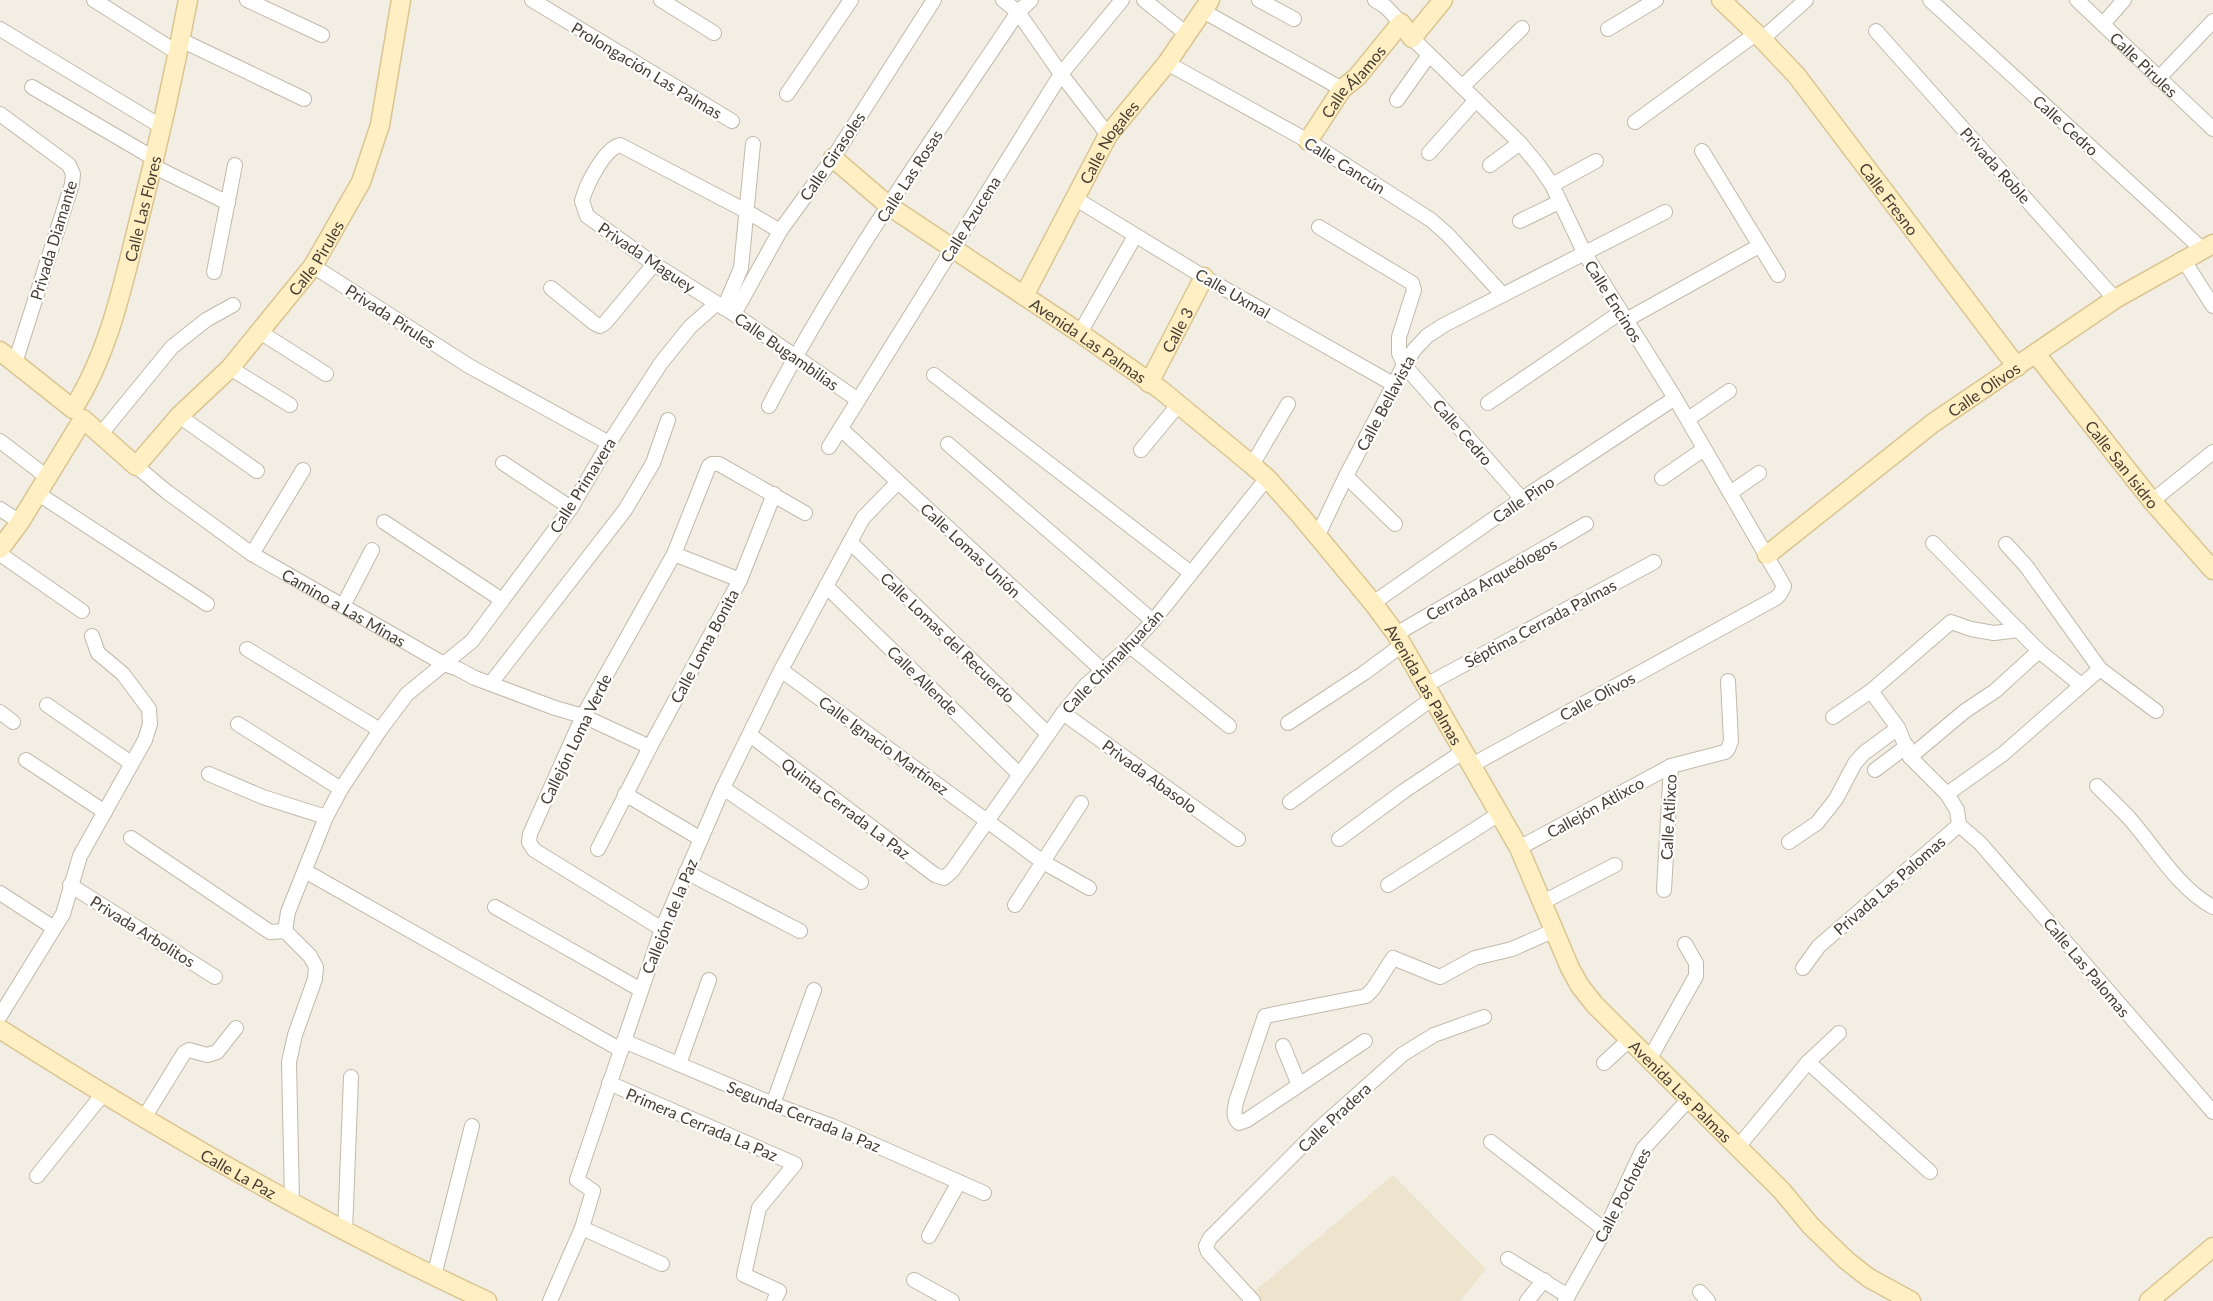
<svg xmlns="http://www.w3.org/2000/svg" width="2213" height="1301" viewBox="0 0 2213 1301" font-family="Lato,sans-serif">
	<rect width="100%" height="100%" fill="#f3eee4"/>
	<!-- education -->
	<path fill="#eee4cd" d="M1393,1175L1486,1269L1460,1301H1256L1250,1295Z"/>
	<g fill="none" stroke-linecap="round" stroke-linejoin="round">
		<!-- street casing -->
		<g stroke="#c2b9a9" stroke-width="16">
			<g id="street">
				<path d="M94,0L178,53"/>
				<path d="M247,0L322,35"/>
				<path d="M532,0L732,121"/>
				<path d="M661,0L714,33"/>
				<path d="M1003,0L1018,12L1061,74L1108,135"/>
				<path d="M1144,0L1188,35"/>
				<path d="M1259,0L1294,19"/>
				<path d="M1375,0L1386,7L1401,23"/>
				<path d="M1930,0L2202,249"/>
				<path id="s1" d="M2077,0L2213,129"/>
				<path d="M1203,11L1342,89"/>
				<path d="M2103,24L2124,0"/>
				<path d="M0,29L162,127"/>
				<path d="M1608,29L1656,0"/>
				<path d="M1876,31L2115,299"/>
				<path d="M1412,38L1520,143L1539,166L1552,185L1585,254L1675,398L1784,586L1780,594L1776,598L1472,765"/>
				<path d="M1762,39L1806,0"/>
				<path d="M181,40L304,99"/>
				<path d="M1167,63L1308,141L1431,220L1448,235L1503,295"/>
				<path d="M2158,79L2213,21"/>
				<path d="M32,87L155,159"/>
				<path d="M1462,87L1522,28"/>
				<path d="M787,94L851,0"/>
				<path d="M1397,100L1429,55"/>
				<path d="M0,114L69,165L73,174L72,184L15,363"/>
				<path d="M1635,122L1757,33"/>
				<path d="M1702,151L1778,275"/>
				<path d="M1429,153L1476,100"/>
				<path d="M1490,165L1520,143"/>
				<path d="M153,166L228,203"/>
				<path d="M1552,185L1596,161"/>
				<path d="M1076,199L1204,277L1393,384"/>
				<path d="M1520,221L1559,202"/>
				<path d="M1319,227L1412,283L1414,290L1399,337V353L1404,365L1522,499"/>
				<path d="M780,231L746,211L620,145C604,149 586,185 582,201L587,216L654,264L734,314L858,400"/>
				<path d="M2183,259L2213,306"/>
				<path d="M313,266L469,366L609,443"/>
				<path d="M214,272L235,165"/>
				<path d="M551,288L594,323L600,326L605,323L654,264"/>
				<path d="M724,308L741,268L753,144"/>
				<path d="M734,314L780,231L833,158L934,0"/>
				<path d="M1626,320L1759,246"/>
				<path d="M260,332L326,374"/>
				<path d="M1080,333L1135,236"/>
				<path d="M230,368L290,405"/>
				<path d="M934,375L1191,573"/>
				<path d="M1488,403L1621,312"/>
				<path d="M769,406C841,268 932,141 1018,12L1031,0"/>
				<path d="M179,416L257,471"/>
				<path d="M1688,419L1729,391"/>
				<path d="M841,429L1102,670"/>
				<path d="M100,435L172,347L206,320L233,305"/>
				<path d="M0,441L47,477"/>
				<path d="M948,444L1153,621"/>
				<path d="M829,447L1061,74L1122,0"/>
				<path d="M1141,450L1179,404"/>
				<path d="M503,463L571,508"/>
				<path d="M1252,465L1288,404"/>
				<path id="s2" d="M136,466L167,492L252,554L444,664L458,669L475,678L555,708L583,716L650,747"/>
				<path d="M1346,476L1395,524"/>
				<path d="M1662,478L1704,449"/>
				<path d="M37,493L207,604"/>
				<path d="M1730,493L1759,473"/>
				<path d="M2152,501L2213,452"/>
				<path d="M0,509L20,522"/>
				<path d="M384,522L502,600"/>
				<path d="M1317,537L1346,476L1404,365L1414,350L1427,336L1444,325L1665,212"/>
				<path d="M850,542L1047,733"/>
				<path d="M1933,543L2039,651L2081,685"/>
				<path d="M0,554L82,611"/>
				<path d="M252,554L303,470"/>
				<path d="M674,554L740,580"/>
				<path d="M826,586L1019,774"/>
				<path d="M1373,603L1522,499L1675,398"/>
				<path d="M343,606L372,550"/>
				<path d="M1396,634L1586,524"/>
				<path d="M1130,646L1229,726"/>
				<path d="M247,649L380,730"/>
				<path d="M2100,669L2156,711"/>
				<path d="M781,670L1043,862L1089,888"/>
				<path d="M491,683L625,510L653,463L668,420"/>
				<path d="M1426,685L1654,562"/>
				<path d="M1871,691L1898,728L1910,757L1947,794"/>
				<path d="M47,705L131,763"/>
				<path d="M0,712L13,722"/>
				<path d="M1063,713L1238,839"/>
				<path d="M1833,717L1871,691L1951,622L1971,629L1994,633L2019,630"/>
				<path d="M1288,723L1364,673L1402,645"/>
				<path d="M238,724L341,789"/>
				<path d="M750,735L935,875L944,878L952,871L1063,713L1086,685L1130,646L1153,621L1267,478"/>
				<path d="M1910,757L1965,711L1995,691L2039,651"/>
				<path d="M26,760L105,812"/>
				<path d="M1875,770L1907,746"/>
				<path d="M209,774L263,797L326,817"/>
				<path d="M2097,786C2108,797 2120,808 2130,819C2156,849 2178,888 2213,907"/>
				<path d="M723,788L861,882"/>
				<path d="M625,794L701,839"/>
				<path d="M1290,802L1433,698"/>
				<path d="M1959,825L1980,843L2213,1112"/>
				<path d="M131,838L270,932L285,931"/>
				<path d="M1339,839L1404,791L1464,751"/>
				<path d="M1789,842L1817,823L1836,799L1855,763L1864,753L1898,728"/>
				<path d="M1519,848L1671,766L1725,752L1728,749L1731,741L1728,681"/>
				<path d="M598,849L650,747L740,580L774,494"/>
				<path d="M305,871L621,1050"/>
				<path d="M686,872L800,931"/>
				<path d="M70,885L215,977"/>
				<path d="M1388,885L1499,814"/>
				<path d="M1664,890L1671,766"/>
				<path d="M0,893L54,928"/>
				<path d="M1543,902L1615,865"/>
				<path d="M1015,905L1081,803"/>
				<path d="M495,907L641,990"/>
				<path d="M662,929L534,850L529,842L530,834L583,716L674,554L709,466L712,464H719L805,513"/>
				<path d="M1803,968L1819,946L1959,825L1957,810L1947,794L2003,754L2100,669L2026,566L2006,544"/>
				<path d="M0,1016L63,914L80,856L145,740L150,724L149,709L123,674L98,653L92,636"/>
				<path d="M624,1041L773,1104L832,1126L984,1193"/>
				<path d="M1365,1041L1247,1120L1239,1123C1232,1116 1235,1110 1236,1102L1265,1016L1366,996L1373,989L1393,958L1440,977L1475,958L1512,949L1555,930"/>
				<path d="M1283,1046L1299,1085"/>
				<path d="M1650,1058L1696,976V963L1685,944"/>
				<path d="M1808,1062L1930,1172"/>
				<path d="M1604,1063L1630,1039"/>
				<path d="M679,1064L709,980"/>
				<path d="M609,1083L795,1164L759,1208L744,1275L779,1291L774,1301"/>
				<path d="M773,1104L814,990"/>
				<path d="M144,1118L184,1053L189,1050L207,1055L217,1052L236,1028"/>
				<path d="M1491,1142L1605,1230"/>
				<path d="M1738,1147L1808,1062L1839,1033"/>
				<path d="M37,1176L103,1094"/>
				<path d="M292,1202L289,1062L295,1035L315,979L316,967L310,956L285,931L288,912L326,817L341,789L380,730L407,694L472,641L571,508L609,443L661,363L690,327L716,304"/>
				<path d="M582,1228L662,1264"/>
				<path d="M345,1231L351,1077"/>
				<path d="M929,1236L959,1182"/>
				<path d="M1508,1259L1568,1296"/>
				<path d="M434,1276L472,1126"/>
				<path d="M914,1280L952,1301"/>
				<path d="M1700,1292L1708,1301"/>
				<path d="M550,1301L582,1228L593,1191L577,1180L662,929L723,788L781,670L863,518L898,482"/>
				<path d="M1253,1301L1208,1252L1206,1246L1210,1238L1321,1127L1403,1054L1434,1035L1484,1017"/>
				<path d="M1527,1301L1544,1280"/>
				<path d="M1565,1301L1605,1230L1643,1149L1690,1098"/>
			</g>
		</g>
		<!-- secondary casing -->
		<g stroke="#dac592" stroke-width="21">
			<g id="secondary">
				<path id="s3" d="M1721,0L1762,39L1797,76L2017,367"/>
				<path id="s4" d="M1308,141L1342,89L1357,77L1401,23L1412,38L1443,0"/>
				<path id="s5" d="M833,158L889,206L1080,333L1161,390L1252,465L1267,478L1300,515L1373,603L1396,634L1519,848L1570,968L1580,986L1595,1005L1782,1191L1811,1226L1846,1260L1869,1278L1911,1301"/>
				<path id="s6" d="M1024,296L1108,135L1167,63L1210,0"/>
				<path id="s7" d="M0,351L73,409C108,354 123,286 138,224C157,150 174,75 188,0"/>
				<path id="s8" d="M2036,354L2152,501L2213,570"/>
				<path id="s9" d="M1149,383L1204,277"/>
				<path id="s10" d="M0,549L20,522L83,419L136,466L179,416L230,368L313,266L361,182L380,125L401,0"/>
				<path id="s11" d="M1767,555L1933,423L2115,299L2213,244"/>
				<path id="s12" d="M0,1029C157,1129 318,1223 487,1301"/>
				<path d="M2149,1301L2213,1247"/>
			</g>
		</g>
		<!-- street -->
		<use href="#street" stroke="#fff" stroke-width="14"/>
		<!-- secondary -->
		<use href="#secondary" stroke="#ffefc2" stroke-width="18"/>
	</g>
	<g text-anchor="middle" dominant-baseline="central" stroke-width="4.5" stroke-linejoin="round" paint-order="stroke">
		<!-- street labels -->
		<g font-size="16" fill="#463e33" stroke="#fff">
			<text stroke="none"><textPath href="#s1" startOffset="93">Calle Pirules</textPath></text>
			<text transform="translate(647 70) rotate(31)">Prolongación Las Palmas</text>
			<text stroke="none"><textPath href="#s4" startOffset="75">Calle Álamos</textPath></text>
			<text transform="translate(2066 125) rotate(42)">Calle Cedro</text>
			<text stroke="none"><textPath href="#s6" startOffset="176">Calle Nogales</textPath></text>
			<text transform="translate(832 156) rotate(-56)">Calle Girasoles</text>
			<text transform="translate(1345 165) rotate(32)">Calle Cancún</text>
			<text transform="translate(1996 165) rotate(48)">Privada Roble</text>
			<text transform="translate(909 176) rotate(-57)">Calle Las Rosas</text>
			<text stroke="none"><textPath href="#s3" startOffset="261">Calle Fresno</textPath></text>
			<text stroke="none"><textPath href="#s7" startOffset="306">Calle Las Flores</textPath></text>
			<text transform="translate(970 219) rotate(-58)">Calle Azucena</text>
			<text transform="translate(53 240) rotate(-73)">Privada Diamante</text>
			<text stroke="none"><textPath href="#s10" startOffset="501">Calle Pirules</textPath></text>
			<text transform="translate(647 257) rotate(34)">Privada Maguey</text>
			<text transform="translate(1233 293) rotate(30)">Calle Uxmal</text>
			<text transform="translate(1614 301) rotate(58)">Calle Encinos</text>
			<text transform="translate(391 316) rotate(33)">Privada Pirules</text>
			<text stroke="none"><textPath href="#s9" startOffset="60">Calle 3</textPath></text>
			<text stroke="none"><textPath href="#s5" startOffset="314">Avenida Las Palmas</textPath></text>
			<text transform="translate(787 351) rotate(35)">Calle Bugambilias</text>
			<text stroke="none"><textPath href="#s11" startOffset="273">Calle Olivos</textPath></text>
			<text transform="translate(1385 403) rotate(-62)">Calle Bellavista</text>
			<text transform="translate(1463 432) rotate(49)">Calle Cedro</text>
			<text stroke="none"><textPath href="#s8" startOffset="140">Calle San Isidro</textPath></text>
			<text transform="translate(582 485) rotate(-58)">Calle Primavera</text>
			<text transform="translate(1523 499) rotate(-34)">Calle Pino</text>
			<text transform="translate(971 550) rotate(43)">Calle Lomas Unión</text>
			<text transform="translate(1491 579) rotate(-30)">Cerrada Arqueólogos</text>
			<text stroke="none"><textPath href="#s2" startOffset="252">Camino a Las Minas</textPath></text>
			<text transform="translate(1540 623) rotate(-28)">Séptima Cerrada Palmas</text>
			<text transform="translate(948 637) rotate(44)">Calle Lomas del Recuerdo</text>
			<text transform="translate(704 646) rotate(-62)">Calle Loma Bonita</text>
			<text transform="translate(1112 661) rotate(-46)">Calle Chimalhuacán</text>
			<text transform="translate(923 680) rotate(44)">Calle Allende</text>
			<text stroke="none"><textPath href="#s5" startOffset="800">Avenida Las Palmas</textPath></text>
			<text transform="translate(1597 696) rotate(-29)">Calle Olivos</text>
			<text transform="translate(575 739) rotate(-64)">Callejón Loma Verde</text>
			<text transform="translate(884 745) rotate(36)">Calle Ignacio Martínez</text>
			<text transform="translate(1150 776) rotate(36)">Privada Abasolo</text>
			<text transform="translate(1595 807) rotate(-29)">Callejón Atlixco</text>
			<text transform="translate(846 808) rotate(37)">Quinta Cerrada La Paz</text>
			<text transform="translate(1668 817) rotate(-87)">Calle Atlixco</text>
			<text transform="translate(1889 885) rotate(-41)">Privada Las Palomas</text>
			<text transform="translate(669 916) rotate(-68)">Callejón de la Paz</text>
			<text transform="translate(143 931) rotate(32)">Privada Arbolitos</text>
			<text transform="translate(2087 967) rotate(50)">Calle Las Palomas</text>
			<text stroke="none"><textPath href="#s5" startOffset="1286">Avenida Las Palmas</textPath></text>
			<text transform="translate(804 1116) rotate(22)">Segunda Cerrada la Paz</text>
			<text transform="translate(1334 1117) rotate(-43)">Calle Pradera</text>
			<text transform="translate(702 1124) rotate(23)">Primera Cerrada La Paz</text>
			<text stroke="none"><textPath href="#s12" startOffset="279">Calle La Paz</textPath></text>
			<text transform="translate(1622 1195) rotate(-63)">Calle Pochotes</text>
		</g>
	</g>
</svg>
